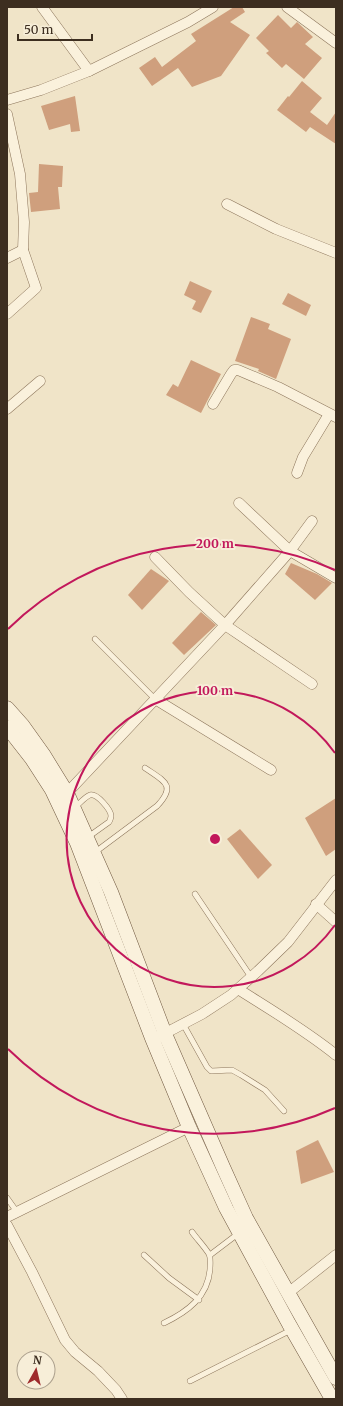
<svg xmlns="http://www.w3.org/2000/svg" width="343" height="1406" viewBox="0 0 343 1406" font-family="Merriweather,serif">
	<rect width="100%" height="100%" fill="#f0e4c8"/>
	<!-- building -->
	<g fill="#cf9f7d">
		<path d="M234,7H242L245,12L230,22L250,35L221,76L192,87L178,68L152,86L139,68L155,57L162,67L196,41L191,34Z"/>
		<path d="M278,15L291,28L297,22L313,37L305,44L322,58L304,79L286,64L282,68L266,53L269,51L256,38Z"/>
		<path d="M302,81L322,98L310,112L327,125L336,112V144L310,127L306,132L277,110L288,96L289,97Z"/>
		<path d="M75,96L80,131L71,132L70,124L49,130L41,106Z"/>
		<path d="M39,164L63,166L62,187H58L60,209L31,212L29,193L38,192Z"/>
		<path d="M190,281L212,291L201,313L192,309L196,301L184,295Z"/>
		<path d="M288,293L311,305L306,316L282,304Z"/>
		<path d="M251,317L270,324L268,329L291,339L276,379L258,371L259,369L235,361Z"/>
		<path d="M191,360L221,374L201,413L166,395L173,384L178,387Z"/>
		<path d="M291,563L317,574L332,583L315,600L285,574Z"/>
		<path d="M151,569L169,581L142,610L128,595Z"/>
		<path d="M201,612L216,625L184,655L172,643Z"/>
		<path d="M336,798V849L326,856L305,818Z"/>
		<path d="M240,829L272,865L258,879L227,839Z"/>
		<path d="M318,1140L334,1172L301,1184L296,1151Z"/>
	</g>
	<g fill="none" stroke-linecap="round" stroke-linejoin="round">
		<!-- lane casing -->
		<g stroke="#8d765c" stroke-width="6">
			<g id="lane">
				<path d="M95,639L155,699"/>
				<path d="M75,807C79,804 85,797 90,795C97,793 111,810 111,816C111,817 110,821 109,822L88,837"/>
				<path d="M94,853L157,806C177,785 164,781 145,768"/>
				<path d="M195,894L251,977"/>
				<path d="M183,1024L207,1067L211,1071L232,1070L241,1075L265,1090L284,1111"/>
				<path d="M7,1198L17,1212"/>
				<path d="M144,1255L169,1278L199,1300"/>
				<path d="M210,1255L239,1233"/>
				<path d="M164,1323C187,1312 208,1297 210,1269C210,1265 211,1258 209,1254C204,1246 197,1239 192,1232"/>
				<path d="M190,1381L291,1330"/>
			</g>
		</g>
		<!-- street casing -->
		<g stroke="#8d765c" stroke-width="11">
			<g id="street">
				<path d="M42,7L89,71"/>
				<path d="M287,7L336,43"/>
				<path d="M7,100L41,90L89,71L188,22L213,7"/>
				<path d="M7,114L20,174L24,222L23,250L36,288L7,314"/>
				<path d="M227,204L276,229L336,253"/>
				<path d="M7,258L23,250"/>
				<path d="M213,404L231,374L234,370H238L278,387L336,417"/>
				<path d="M7,409L40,381"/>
				<path d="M297,473L303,457L329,414"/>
				<path d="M239,503L290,551L336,578"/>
				<path d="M155,557L189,592L225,625L312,684"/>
				<path d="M155,699L271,770"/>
				<path d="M67,793L225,625L290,551L312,521"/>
				<path d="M316,904L336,922"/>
				<path d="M238,989C271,1010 305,1030 336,1055"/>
				<path d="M160,1036L202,1014L231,995L258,971L288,942L336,880"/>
				<path d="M7,1217L189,1127"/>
				<path d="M7,1225L32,1272L65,1340L75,1352L98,1371L116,1390L122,1399"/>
				<path d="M288,1293L336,1255"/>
			</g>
		</g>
		<!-- secondary casing -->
		<g stroke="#6f573f" stroke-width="15">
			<g id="secondary">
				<path d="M7,708L23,726L43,754L67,793L111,892L165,1034L223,1167L246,1218L336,1378"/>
				<path d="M7,727L32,759L52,790L77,843L152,1038L189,1127L226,1208L289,1324L332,1399"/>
			</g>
		</g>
		<!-- lane -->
		<use href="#lane" stroke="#faf1dc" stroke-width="5"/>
		<!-- street -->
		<use href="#street" stroke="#faf1dc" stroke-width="10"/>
		<!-- secondary -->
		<use href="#secondary" stroke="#faf1dc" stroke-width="14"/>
	</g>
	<!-- distance rings -->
	<g fill="none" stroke="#c2185b" stroke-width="2">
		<path d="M335 925A148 148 0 1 1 335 753"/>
		<path d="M335 1108A295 295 0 0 1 8 1049M8 629A295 295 0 0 1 335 570"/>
	</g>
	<circle cx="215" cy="839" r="6" fill="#c2185b" stroke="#f7eed8" stroke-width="2"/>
	<g font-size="12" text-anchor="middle" font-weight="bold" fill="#c2185b" stroke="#f7eed8" stroke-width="4" stroke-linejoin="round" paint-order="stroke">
		<text x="215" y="548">200 m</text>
		<text x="215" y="695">100 m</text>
	</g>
	<!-- border -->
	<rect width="343" height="1406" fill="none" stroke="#3d2e20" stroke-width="16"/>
	<!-- north arrow -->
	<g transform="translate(36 1370) rotate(8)"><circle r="19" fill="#f7eed8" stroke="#ada18e"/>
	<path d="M0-3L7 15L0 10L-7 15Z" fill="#9e2a2b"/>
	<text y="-6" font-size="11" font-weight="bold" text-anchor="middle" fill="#3d2e20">N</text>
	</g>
	<!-- scale -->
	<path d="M18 34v6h74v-6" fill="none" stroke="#3d2e20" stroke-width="2"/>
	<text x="24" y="34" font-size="12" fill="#3d2e20" stroke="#f7eed8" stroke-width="3" paint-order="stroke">50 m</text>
</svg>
